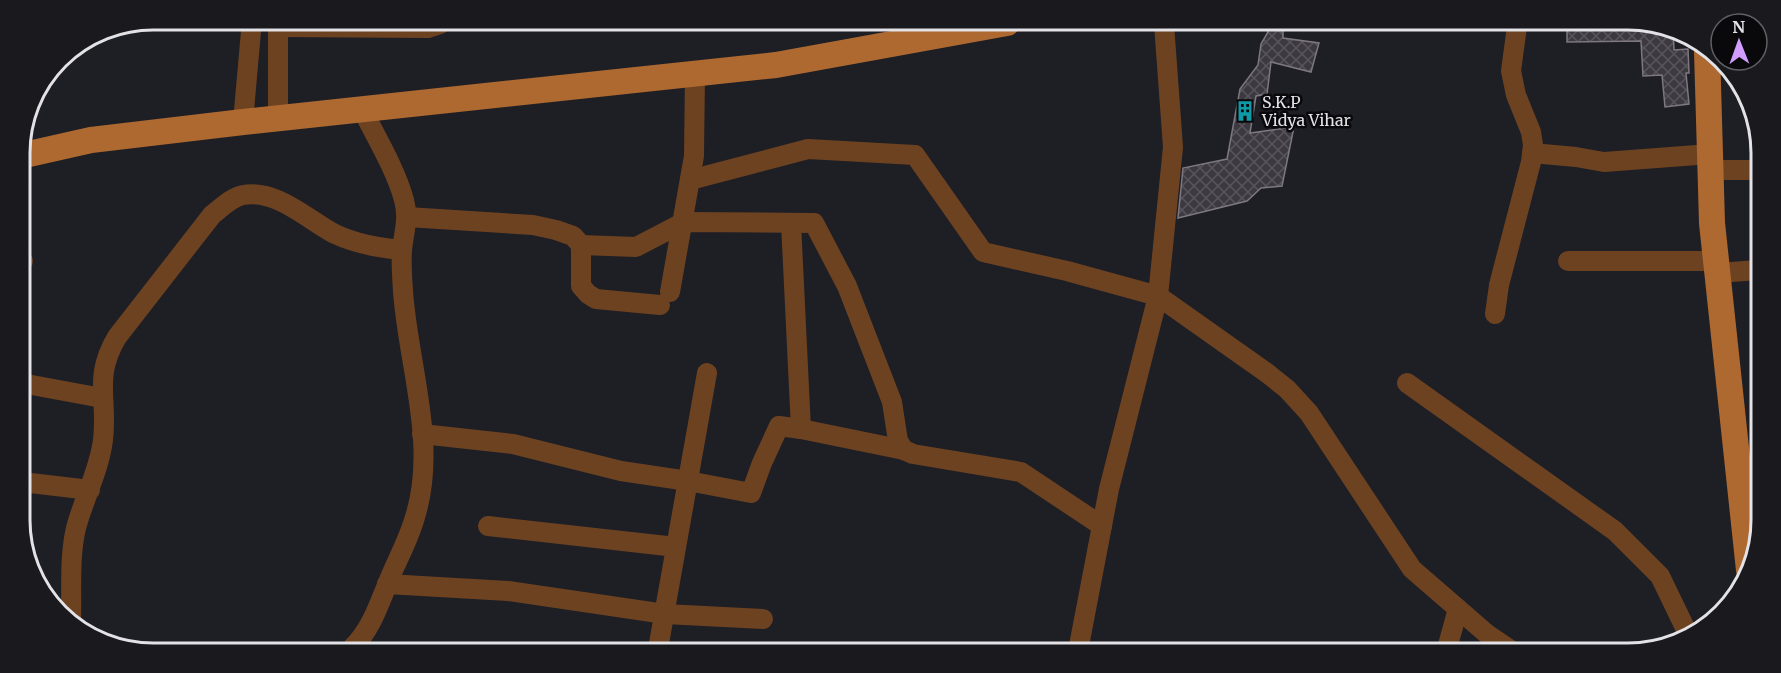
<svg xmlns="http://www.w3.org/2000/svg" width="1781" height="673" viewBox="0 0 1781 673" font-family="Merriweather,serif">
	<defs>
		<pattern id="building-cross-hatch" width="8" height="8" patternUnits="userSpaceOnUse" patternTransform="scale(1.5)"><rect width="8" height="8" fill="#3d3940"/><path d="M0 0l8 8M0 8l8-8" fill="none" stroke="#59555c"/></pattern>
	</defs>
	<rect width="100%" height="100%" fill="#1e1e25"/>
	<!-- building -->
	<g fill="url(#building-cross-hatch)" stroke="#7d7881" stroke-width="1.5">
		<path d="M1268,25H1283V38L1319,43L1311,72L1271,62L1267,94L1256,96L1250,133L1294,127L1282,186L1261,188L1247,201L1178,218L1183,168L1227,159L1240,89L1258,65L1261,44L1268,32Z"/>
		<path d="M1567,26H1671L1673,28L1674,50L1688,49L1689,73H1686L1689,104L1665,107L1662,75L1643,76L1641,41L1567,42Z"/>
	</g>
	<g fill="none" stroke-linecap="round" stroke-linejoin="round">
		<!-- minor -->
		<g stroke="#6d4221" stroke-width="20">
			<path d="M277,27L428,28L440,24L443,21"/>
			<path d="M63,54L70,49"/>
			<path d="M278,119V20"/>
			<path d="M243,122L252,20"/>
			<path d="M1532,153L1576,157L1604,162L1710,154"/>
			<path d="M1711,170H1760"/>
			<path d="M690,180L808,149L915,155L983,252L1067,271L1158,296L1267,373L1287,389L1309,413L1412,569L1487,634L1515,653"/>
			<path d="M407,217L533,225L556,230L573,236L581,245V286L588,294L596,299L660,305"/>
			<path d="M791,223L801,429"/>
			<path d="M581,245L636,247L684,222L814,223L847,286L892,402L898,441L904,450L913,454L1021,472L1102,526"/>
			<path d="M20,261H23"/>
			<path d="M1568,261H1716"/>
			<path d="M1718,273L1758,270"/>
			<path d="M670,292L694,156L695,74"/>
			<path d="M1495,314L1499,285L1531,162L1533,145L1531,132L1516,95L1511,71L1517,26"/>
			<path d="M21,383L102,398"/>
			<path d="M1407,383L1615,531L1660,576L1688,634"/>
			<path d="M422,434L513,444L621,471L688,481L751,493L762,463L779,426L801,429L904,450"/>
			<path d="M22,482L90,490"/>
			<path d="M488,526L676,547"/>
			<path d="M387,584L508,591L665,614L763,619"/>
			<path d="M71,621C72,590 69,558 76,528C84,498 99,471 103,440C108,399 93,377 117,337L212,215C221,208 232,197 243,195C277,189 308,220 335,234C356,244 379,248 402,250"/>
			<path d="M352,648C371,630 379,604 389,580C397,560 409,539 415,517C438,444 408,365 403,291C402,277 401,263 402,250C404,231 409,219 404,200C396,170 376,137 362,109"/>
			<path d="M658,649L707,373"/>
			<path d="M1078,651L1109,489L1158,296L1173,147L1164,24"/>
			<path d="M1446,652L1458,609"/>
			<path d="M1624,653L1641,652"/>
		</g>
		<!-- major -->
		<g stroke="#ae6930" stroke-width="26">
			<path d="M1707,51L1712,223L1749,570"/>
			<path d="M20,156L91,140L243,122L776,65L1007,23"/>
		</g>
	</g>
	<!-- icons -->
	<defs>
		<g id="building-bare" transform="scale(1.62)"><path d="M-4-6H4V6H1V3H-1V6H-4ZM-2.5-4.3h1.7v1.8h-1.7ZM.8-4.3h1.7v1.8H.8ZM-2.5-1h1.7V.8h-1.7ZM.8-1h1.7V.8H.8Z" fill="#0f9aa8" stroke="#09080b" stroke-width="2.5" paint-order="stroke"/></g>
	</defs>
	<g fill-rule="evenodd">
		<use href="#building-bare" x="1245" y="111"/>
	</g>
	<g text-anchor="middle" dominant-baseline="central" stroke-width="5" stroke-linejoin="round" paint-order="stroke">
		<!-- poi labels -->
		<g font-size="16" fill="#e2e2e7" stroke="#09080b" text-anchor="start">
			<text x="1262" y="102">S.K.P<tspan x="1262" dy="18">Vidya Vihar</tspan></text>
		</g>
	</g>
	<!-- crop -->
	<path d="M0 0H1781V673H0ZM153 30H1628A123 123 0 0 1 1751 153V520A123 123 0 0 1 1628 643H153A123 123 0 0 1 30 520V153A123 123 0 0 1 153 30Z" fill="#1a191d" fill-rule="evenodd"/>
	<path fill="none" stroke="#e2e2e7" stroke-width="3" d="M153 30H1628A123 123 0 0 1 1751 153V520A123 123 0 0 1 1628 643H153A123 123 0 0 1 30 520V153A123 123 0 0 1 153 30Z"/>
	<!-- north arrow -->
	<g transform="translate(1739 42) rotate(359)"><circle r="28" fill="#09080b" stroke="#605f63" stroke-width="1.5"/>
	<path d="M0-4.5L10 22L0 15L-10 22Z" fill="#d19dfe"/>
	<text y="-9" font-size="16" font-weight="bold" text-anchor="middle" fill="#e2e2e7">N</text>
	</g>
</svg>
